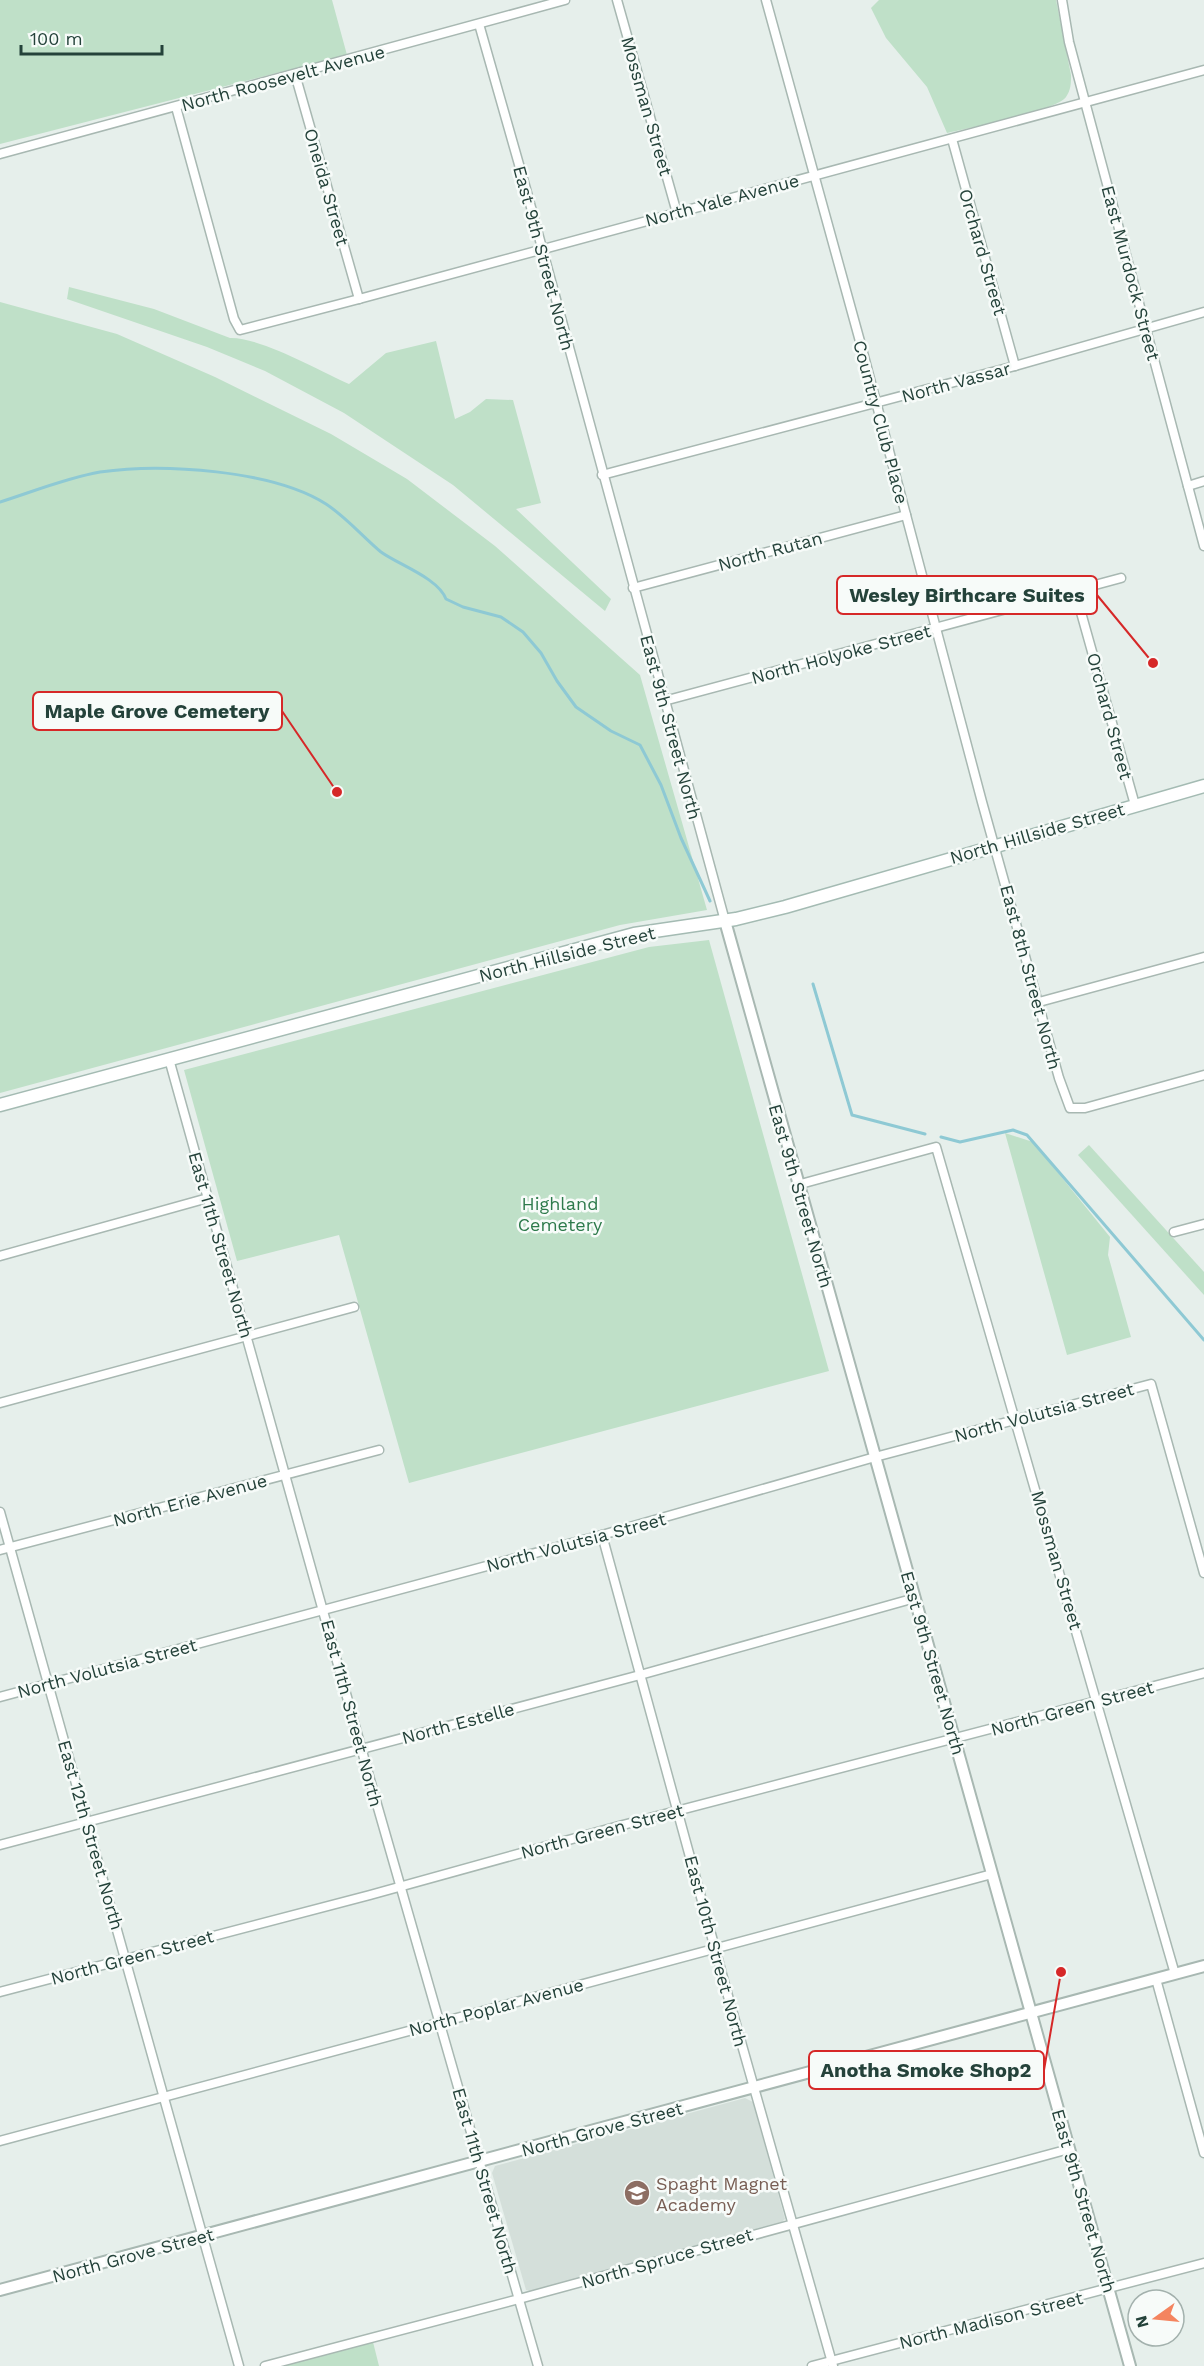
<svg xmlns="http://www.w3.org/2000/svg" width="1204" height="2366" viewBox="0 0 1204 2366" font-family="'Work Sans',sans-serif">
	<rect width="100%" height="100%" fill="#e6efeb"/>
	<!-- built -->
	<path fill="#d4dfda" d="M745,2098L753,2102L785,2219L782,2222L530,2291L526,2290L492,2173L495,2166Z"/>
	<!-- green -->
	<g fill="#bfe0c8">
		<path d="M0,0H332L347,55L0,144Z"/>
		<path d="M879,0H1056L1071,75C1071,83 1071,90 1066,97C1056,111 968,128 947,133L927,87L886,38L871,8Z"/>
		<path d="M69,287L154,309L230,338C260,337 320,371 349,384L386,353L436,341L455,419L470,412L486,399L513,400L541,503L516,509L611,599L605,611L453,485L344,413L265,371L207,347L67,299Z"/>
		<path d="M0,302L117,334L215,377L331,434L407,479L495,546L640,675L707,910L620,925L0,1093Z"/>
		<path d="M709,940L829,1371L409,1483L339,1235L237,1261L184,1070L649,947Z"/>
		<path d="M1005,1133L1033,1142L1110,1237L1108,1255L1131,1337L1067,1355Z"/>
		<path d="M1089,1145L1204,1272V1295L1078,1155Z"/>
		<path d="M372,2338L379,2366H265Z"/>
	</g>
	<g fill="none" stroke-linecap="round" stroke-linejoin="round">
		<!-- stream -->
		<g stroke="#8ec9d4" stroke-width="3">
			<path d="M0,502C32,492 66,478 100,472C162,463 273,470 326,504C346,517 363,537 381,552C399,565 438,578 446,599L463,607L501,617L523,632L541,653L557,681L576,707L611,731L640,745L661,785L681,838L710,901"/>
			<path d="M813,984L852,1115L925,1134"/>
			<path d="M941,1137L960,1142L1013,1130L1027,1135L1204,1340"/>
		</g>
		<!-- minor casing -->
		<g stroke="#a8b8b2" stroke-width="11">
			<g id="minor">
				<path d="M617,0L677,213"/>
				<path d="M766,0L861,345L982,802L1059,1078L1070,1108H1085L1204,1075"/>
				<path d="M1062,0L1069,42L1204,546"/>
				<path d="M479,24L526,189L725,921"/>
				<path d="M295,74L359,299"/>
				<path d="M176,107L234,319L240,330L359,299L1204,70"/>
				<path d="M952,139L1015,366"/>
				<path d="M0,154L565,0"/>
				<path d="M602,475L1015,366L1204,312"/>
				<path d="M1188,486L1204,481"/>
				<path d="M633,588L906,515"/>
				<path d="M1075,591L1135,805"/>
				<path d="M664,701L1121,578"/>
				<path d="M1039,1002L1204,957"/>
				<path d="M169,1059L376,1801L538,2366"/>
				<path d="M797,1185L936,1147L1175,1974"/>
				<path d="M1174,1232L1204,1224"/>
				<path d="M0,1256L208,1198"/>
				<path d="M0,1403L354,1307"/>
				<path d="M0,1512L239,2366"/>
				<path d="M602,1535L728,1996L833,2366"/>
				<path d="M0,1550L379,1450"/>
				<path d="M0,1697L602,1535L875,1457L1151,1384L1204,1573"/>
				<path d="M0,1845L640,1675L915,1598"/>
				<path d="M1156,1979L1204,2153"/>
				<path d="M0,1992L370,1895L619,1826L1204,1673"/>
				<path d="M0,2141L992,1874"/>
				<path d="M265,2366L519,2299L1069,2149"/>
				<path d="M812,2366L1204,2263"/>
			</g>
		</g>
		<!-- tertiary casing -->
		<g stroke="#a8b8b2" stroke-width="14">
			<g id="tertiary">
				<path d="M725,921L1130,2366"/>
				<path d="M0,2290L1204,1966"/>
			</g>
		</g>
		<!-- secondary casing -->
		<g stroke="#a4bbb3" stroke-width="15">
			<path id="secondary" d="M0,1105L634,934L736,919L785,907L1204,786"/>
		</g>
		<!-- minor -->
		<use href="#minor" stroke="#fff" stroke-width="8"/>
		<!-- tertiary -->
		<use href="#tertiary" stroke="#fff" stroke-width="10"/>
		<!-- secondary -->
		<use href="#secondary" stroke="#fff" stroke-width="12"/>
	</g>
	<!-- icons -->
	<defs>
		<g id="school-disc" transform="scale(1.35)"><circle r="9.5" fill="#8d6e63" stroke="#f7fbf9"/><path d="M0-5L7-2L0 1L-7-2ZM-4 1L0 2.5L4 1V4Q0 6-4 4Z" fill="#fff"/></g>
	</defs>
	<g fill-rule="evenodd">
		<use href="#school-disc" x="637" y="2193"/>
	</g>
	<g text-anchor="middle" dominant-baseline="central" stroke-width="5" stroke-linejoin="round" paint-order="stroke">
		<!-- street labels -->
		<g font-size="18" fill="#24423a" stroke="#f7fbf9">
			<text transform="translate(283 78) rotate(-15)">North Roosevelt Avenue</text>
			<text transform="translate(647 106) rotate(74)">Mossman Street</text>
			<text transform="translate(327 187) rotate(74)">Oneida Street</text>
			<text transform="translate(722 200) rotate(-15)">North Yale Avenue</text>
			<text transform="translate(983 252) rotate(74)">Orchard Street</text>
			<text transform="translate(544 258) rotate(75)">East 9th Street North</text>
			<text transform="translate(1131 273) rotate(75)">East Murdock Street</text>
			<text transform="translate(956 382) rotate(-15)">North Vassar</text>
			<text transform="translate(881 422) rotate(75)">Country Club Place</text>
			<text transform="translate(770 551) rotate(-15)">North Rutan</text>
			<text transform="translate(841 654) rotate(-15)">North Holyoke Street</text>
			<text transform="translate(1110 716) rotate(75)">Orchard Street</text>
			<text transform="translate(671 727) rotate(75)">East 9th Street North</text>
			<text transform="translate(1037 833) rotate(-16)">North Hillside Street</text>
			<text transform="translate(567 954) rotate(-14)">North Hillside Street</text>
			<text transform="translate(1031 977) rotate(75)">East 8th Street North</text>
			<text transform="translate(801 1196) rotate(74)">East 9th Street North</text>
			<text transform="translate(221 1245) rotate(74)">East 11th Street North</text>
			<text transform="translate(1044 1412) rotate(-15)">North Volutsia Street</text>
			<text transform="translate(190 1500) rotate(-15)">North Erie Avenue</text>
			<text transform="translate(576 1542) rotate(-15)">North Volutsia Street</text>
			<text transform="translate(1057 1560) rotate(74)">Mossman Street</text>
			<text transform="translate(933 1663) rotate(74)">East 9th Street North</text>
			<text transform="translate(107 1668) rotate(-15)">North Volutsia Street</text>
			<text transform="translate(1072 1708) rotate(-15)">North Green Street</text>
			<text transform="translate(352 1713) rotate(75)">East 11th Street North</text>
			<text transform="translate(458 1723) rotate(-15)">North Estelle</text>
			<text transform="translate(602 1831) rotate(-15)">North Green Street</text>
			<text transform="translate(91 1835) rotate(74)">East 12th Street North</text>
			<text transform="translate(716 1951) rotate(75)">East 10th Street North</text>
			<text transform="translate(132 1957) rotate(-15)">North Green Street</text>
			<text transform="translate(496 2007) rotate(-15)">North Poplar Avenue</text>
			<text transform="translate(602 2129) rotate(-15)">North Grove Street</text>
			<text transform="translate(485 2181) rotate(74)">East 11th Street North</text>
			<text transform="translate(1084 2201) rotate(74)">East 9th Street North</text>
			<text transform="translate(133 2255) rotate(-15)">North Grove Street</text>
			<text transform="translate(667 2258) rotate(-16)">North Spruce Street</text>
			<text transform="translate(991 2320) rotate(-14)">North Madison Street</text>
		</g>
		<!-- park labels -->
		<g font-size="18" fill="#2d7a4b" stroke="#f7fbf9">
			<text x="560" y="1203">Highland<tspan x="560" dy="21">Cemetery</tspan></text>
		</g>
		<!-- education labels -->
		<g font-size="18" fill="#785e54" stroke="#f7fbf9" text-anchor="start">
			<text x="656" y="2183">Spaght Magnet<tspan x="656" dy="21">Academy</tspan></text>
		</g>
	</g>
	<!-- callouts -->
	<path fill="none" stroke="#d62828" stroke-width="2" d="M1153 663L1097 595M337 792L282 711M1061 1972L1044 2070"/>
	<g fill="#d62828" stroke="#f7fbf9" stroke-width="2">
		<circle cx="1153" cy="663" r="6"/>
		<circle cx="337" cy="792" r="6"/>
		<circle cx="1061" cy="1972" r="6"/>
	</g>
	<g fill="#f7fbf9" stroke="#d62828" stroke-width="2">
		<rect x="837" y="576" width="260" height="38" rx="6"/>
		<rect x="33" y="692" width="249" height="38" rx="6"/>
		<rect x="809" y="2051" width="235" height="38" rx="6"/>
	</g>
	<g font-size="20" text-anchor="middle" font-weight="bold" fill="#24423a">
		<text x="967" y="602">Wesley Birthcare Suites</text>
		<text x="157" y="718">Maple Grove Cemetery</text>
		<text x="926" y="2077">Anotha Smoke Shop2</text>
	</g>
	<!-- north arrow -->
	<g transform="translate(1156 2318) rotate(255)"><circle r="28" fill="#f7fbf9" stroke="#a3b1ad" stroke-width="1.5"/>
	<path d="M0-4.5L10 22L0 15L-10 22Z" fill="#f4845f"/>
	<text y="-9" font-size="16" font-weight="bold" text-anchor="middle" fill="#24423a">N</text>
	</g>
	<!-- scale -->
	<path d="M21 45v9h141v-9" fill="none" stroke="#24423a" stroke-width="3"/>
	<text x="30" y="45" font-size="18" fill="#24423a" stroke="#f7fbf9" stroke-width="4.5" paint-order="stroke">100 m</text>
</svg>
